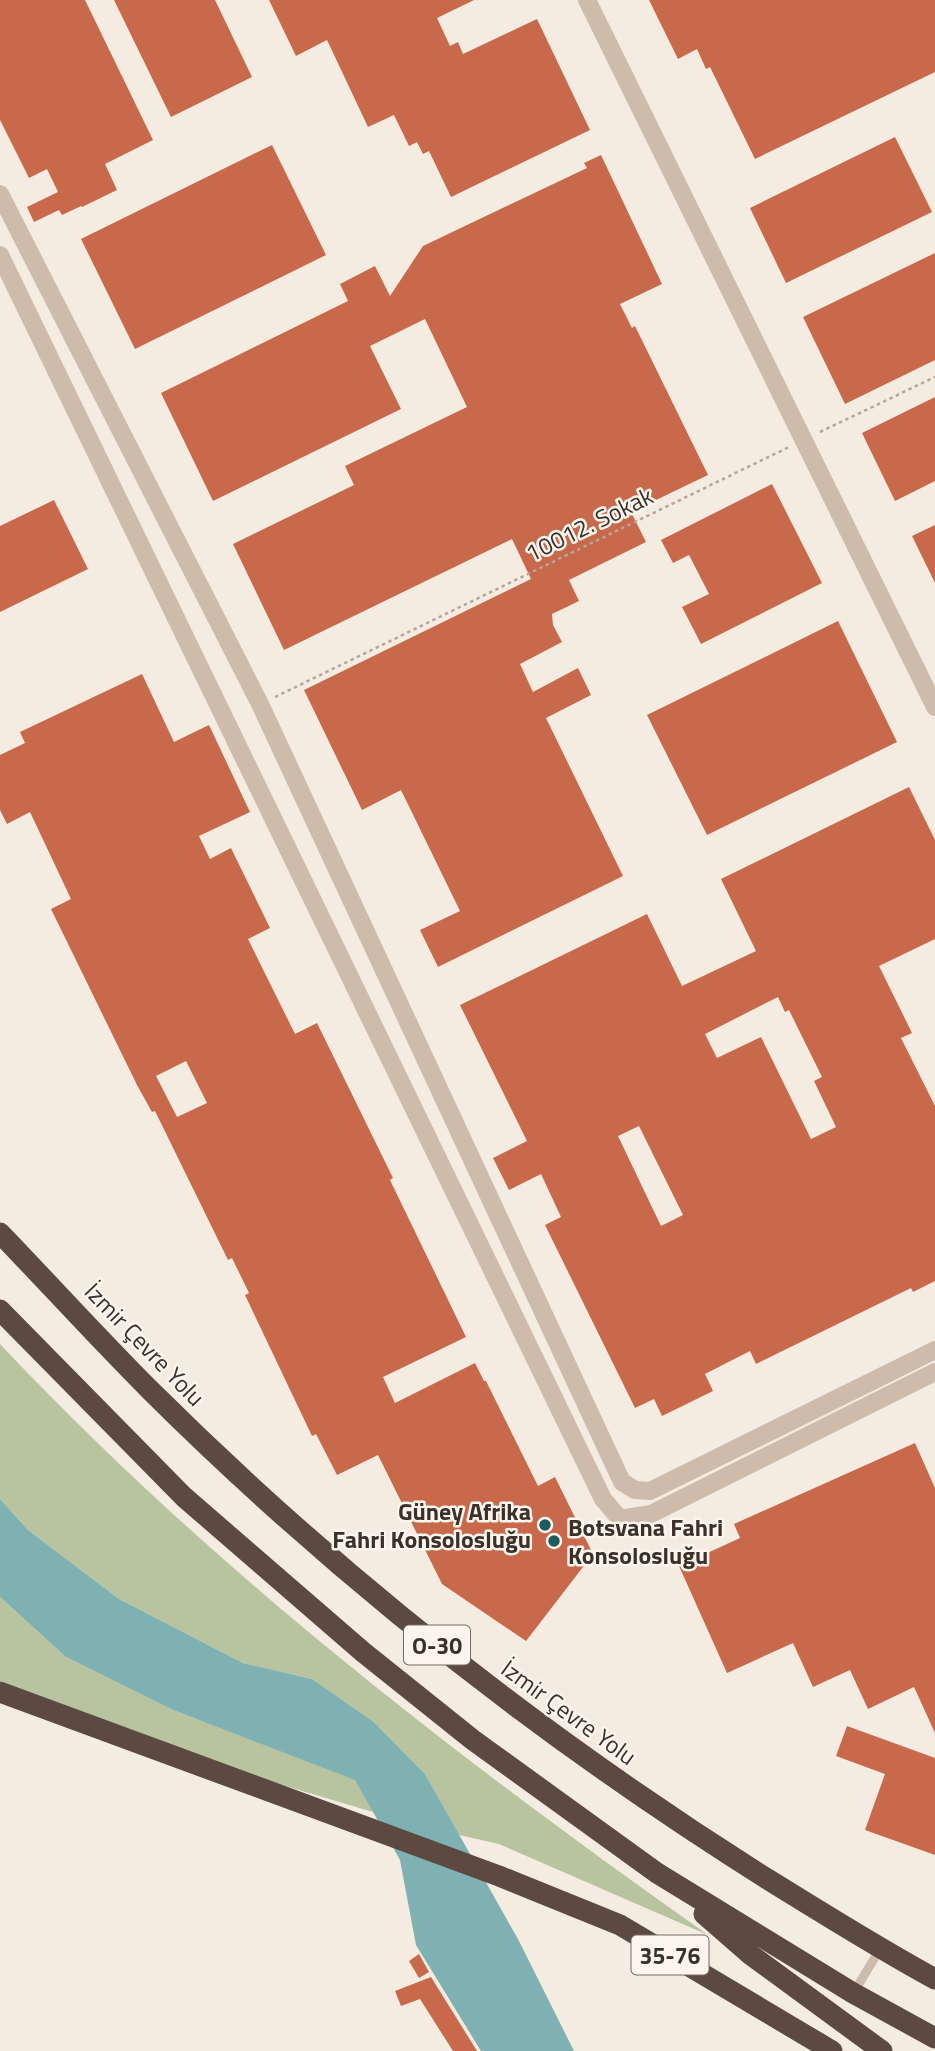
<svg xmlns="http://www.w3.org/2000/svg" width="935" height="2051" viewBox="0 0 935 2051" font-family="'Titillium Web',sans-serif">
	<rect width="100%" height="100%" fill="#f4ebe1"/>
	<!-- green -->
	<g fill="#b8c4a0">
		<path d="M0,1344C213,1570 455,1756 708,1935L499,1844L459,1835L425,1774L374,1722L312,1679L243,1663L119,1599L28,1530L0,1499Z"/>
		<path d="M0,1597L66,1657L173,1710L356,1780L373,1812L272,1782L0,1681Z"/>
	</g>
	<!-- water -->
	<path fill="#7fb0b2" d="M0,1499L28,1530L119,1599L243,1663L312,1679L374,1722L425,1774L519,1941L574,2051H481L416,1945L400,1860L355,1780L173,1710L66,1657L0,1597Z"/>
	<!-- building -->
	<g fill="#c8694b" fill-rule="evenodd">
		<path d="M0,0H85L153,140L105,164L117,190L82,207L81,206L62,215L59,210L34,222L27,207L58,192L47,169L29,178L0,120Z"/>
		<path d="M114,0H215L252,77L171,117Z"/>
		<path d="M269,0H474L437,18L450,46L458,42L463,54L537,19L590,130L451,197L429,151L423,154L417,142L409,146L394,115L368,127L327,40L296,56Z"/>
		<path d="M649,0H935V72L755,159L710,67L706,69L697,49L678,59Z"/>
		<path d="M895,137L932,212L786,283L750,208Z"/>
		<path d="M272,145L326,255L135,349L81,239Z"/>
		<path d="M601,155L662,284L620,304L632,328L635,326L708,475L631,512L646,542L569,580L579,601L552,614L553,625L562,642L520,664L533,692L578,668L591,695L546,718L623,876L438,967L420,930L460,911L401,790L362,810L304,690L531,579L512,539L284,650L233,544L354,485L345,466L467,407L425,319L370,346L401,409L213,501L161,393L348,301L340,284L375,266L390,296L423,246L587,168L584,163Z"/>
		<path d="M935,253V360L845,404L803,317Z"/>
		<path d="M935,397V481L895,501L862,433Z"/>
		<path d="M772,484L822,583L701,644L682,607L709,594L689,555L673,563L661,540Z"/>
		<path d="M54,500L88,569L0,612V526Z"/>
		<path d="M935,525V583L912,536Z"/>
		<path d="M838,621L897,742L707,835L647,715Z"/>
		<path d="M142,674L174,742L209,725L250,812L199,836L210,859L231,848L270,928L248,939L295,1034L317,1023L393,1178L390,1180L466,1337L383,1377L395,1403L475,1363L484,1381H486L538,1486L555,1477L593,1554L526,1641L442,1584L378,1455L337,1475L316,1434L312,1436L245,1295L249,1293L232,1258L228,1260L155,1111L152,1112L137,1085L51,909L71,899L30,812L7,824L0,810V755L25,743L20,732ZM186,1061L207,1103L177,1117L156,1076Z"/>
		<path d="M909,787L935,840V939L879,966L912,1033L901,1038L935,1106V1281L913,1292L911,1288L756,1364L750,1351L705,1374L713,1391L662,1416L654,1399L635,1408L545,1225L561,1217L541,1174L509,1190L493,1158L527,1141L460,1005L647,914L682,986L756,951L721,879ZM778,997L785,1012L789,1010L822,1077L814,1081L836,1127L811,1139L761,1037L717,1058L705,1034ZM639,1126L683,1215L661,1226L618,1136Z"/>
		<path d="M915,1443L935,1488V1733L914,1687L868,1709L850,1670L813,1687L793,1643L727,1673L679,1566L740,1538L734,1524Z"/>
		<path d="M847,1726L935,1758V1855L865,1830L885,1774L836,1756Z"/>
		<path d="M419,1954L429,1972L419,1978L409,1961Z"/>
		<path d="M431,1977L477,2051H453L420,1999L401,2006L395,1991Z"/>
	</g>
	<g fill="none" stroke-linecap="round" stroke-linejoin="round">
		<!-- path -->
		<g stroke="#b9a596" stroke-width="2.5" stroke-dasharray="3.5 3.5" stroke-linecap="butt">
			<path d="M820,432L935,377"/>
			<path d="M275,697L789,447"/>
		</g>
		<!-- service -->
		<path stroke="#cdbbac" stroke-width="9" d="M854,1992L880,1949"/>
		<!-- minor -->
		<path stroke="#cdbbac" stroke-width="18" d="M587,0L935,707"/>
		<!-- tertiary -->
		<g stroke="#cdbbac" stroke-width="18">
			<path d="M0,194L260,704L622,1482L635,1490L650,1491L935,1350"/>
			<path d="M0,255L603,1499L620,1519L651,1514L935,1372"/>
		</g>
		<!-- motorway -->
		<g stroke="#5c4a42" stroke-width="21">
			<path d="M0,1233C50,1285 99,1339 150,1390C337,1576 546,1740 769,1880C824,1914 878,1948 935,1979"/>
			<path d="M0,1310L184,1497L363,1652L473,1740L657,1873L853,1993L935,2038"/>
			<path d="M0,1692L499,1876L620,1925L832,2051"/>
			<path d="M704,1914L751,1955L882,2051"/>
		</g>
	</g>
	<!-- markers -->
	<g fill="#1f5a5e" stroke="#fbf5ee" stroke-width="2.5">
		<circle cx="545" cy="1525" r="7"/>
		<circle cx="554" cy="1541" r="7"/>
	</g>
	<g text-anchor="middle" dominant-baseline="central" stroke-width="5" stroke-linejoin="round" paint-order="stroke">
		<!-- shield labels -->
		<g fill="#fbf5ee" stroke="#756b66" stroke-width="2">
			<rect x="404" y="1625.5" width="66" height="39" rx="5"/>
			<rect x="631.5" y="1935.5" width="77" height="39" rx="5"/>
		</g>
		<g font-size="23" font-weight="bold" fill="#3b302b">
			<text x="437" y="1645">O-30</text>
			<text x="670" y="1955">35-76</text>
		</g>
		<!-- street labels -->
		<g font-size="24" fill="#3b302b" stroke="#fbf5ee">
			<text transform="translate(589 524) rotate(-26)">10012. Sokak</text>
			<text transform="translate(145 1344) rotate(46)">İzmir Çevre Yolu</text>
			<text transform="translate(569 1712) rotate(36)">İzmir Çevre Yolu</text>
		</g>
		<!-- poi labels -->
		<g font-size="24" font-weight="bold" fill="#3b302b" stroke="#fbf5ee" text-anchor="end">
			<text x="531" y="1511">Güney Afrika<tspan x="531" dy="28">Fahri Konsolosluğu</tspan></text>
			<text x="568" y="1527" text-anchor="start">Botsvana Fahri<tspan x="568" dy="28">Konsolosluğu</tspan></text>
		</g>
	</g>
</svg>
